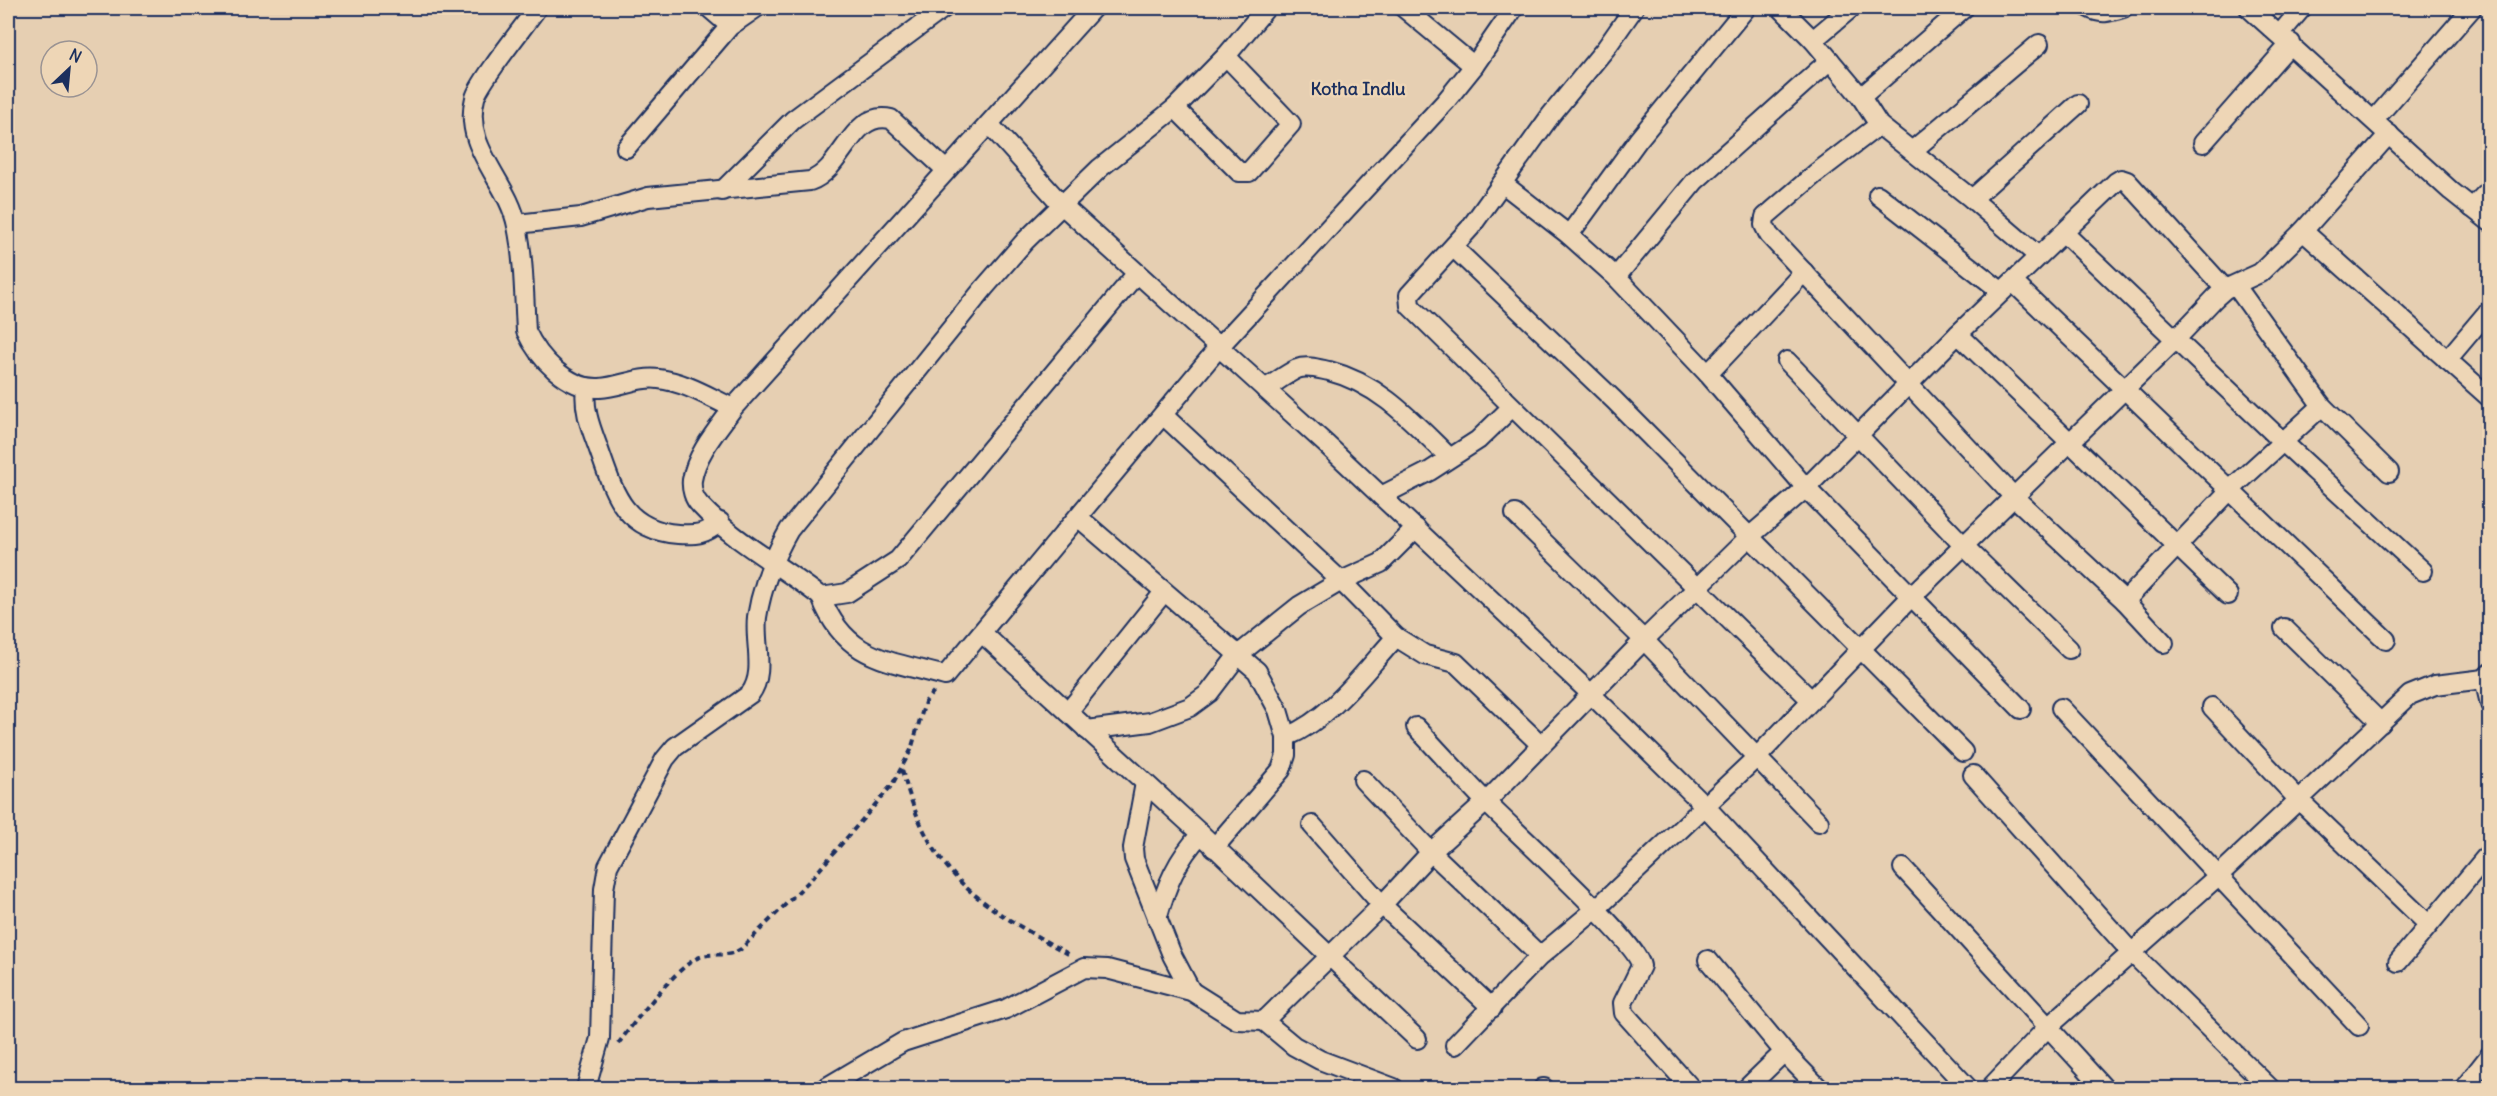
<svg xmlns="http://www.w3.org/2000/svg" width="2497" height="1096" viewBox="0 0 2497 1096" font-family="Delius,sans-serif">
	<rect width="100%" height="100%" fill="#e6cfb2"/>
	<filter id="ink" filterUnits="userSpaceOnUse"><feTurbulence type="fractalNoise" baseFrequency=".0167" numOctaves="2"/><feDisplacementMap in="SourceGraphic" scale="12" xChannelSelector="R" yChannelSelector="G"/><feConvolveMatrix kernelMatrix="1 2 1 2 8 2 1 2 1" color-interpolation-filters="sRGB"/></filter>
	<g filter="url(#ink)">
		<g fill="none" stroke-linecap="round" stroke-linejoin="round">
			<!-- minor casing -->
			<g stroke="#1b2f5e" stroke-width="22">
				<g id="minor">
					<path d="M537,8C525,25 479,82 475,98C462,148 508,180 517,226C524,260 524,296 526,331C538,357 567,390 600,388C620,387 639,376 659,379C685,382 709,397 733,408"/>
					<path d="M709,8L730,26"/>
					<path d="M1093,8L733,408C718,429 696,454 692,480C691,489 694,499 700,505C734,542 782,566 821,597L847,593L898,560L1137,273"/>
					<path d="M1404,8L1474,66"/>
					<path d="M1634,8L1606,48L1551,115L1470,228L1409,295L1410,306L1811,700"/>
					<path d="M1781,8L1813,40L1861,97L1879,125L1972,199L2038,256"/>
					<path d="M2089,8C2101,15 2110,12 2123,8"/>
					<path d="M2249,8L2451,191L2490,222"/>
					<path d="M2280,34L2302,8"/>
					<path d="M1813,40L1851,8"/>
					<path d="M1861,97L1964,8"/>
					<path d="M1175,108L1239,172H1249L1291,124L1226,56"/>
					<path d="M2374,120L2472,8"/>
					<path d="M989,124L1061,204L1327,445L1590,693L1704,805L1968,1088"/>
					<path d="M1879,125L1815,174L1765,217L1764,225L1769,235L2015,498L2125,601L2164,643"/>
					<path d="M2203,143L2291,43"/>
					<path d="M626,148L730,26L756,8"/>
					<path d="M1912,151L2039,44"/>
					<path d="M1502,183L1569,235L1616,277L1708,374L1806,488L2021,709"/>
					<path d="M722,191L793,120L944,8"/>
					<path d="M1878,195L2001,291"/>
					<path d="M1972,199L2078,104"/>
					<path d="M2472,208L2490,189"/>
					<path d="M517,224L581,217L648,197L810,181C844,169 851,110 891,119L946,170"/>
					<path d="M2303,231L2490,398"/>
					<path d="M2064,233L2283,442L2423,571"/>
					<path d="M1569,235L1638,140L1746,8"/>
					<path d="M1454,248L1614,400L1963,752"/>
					<path d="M1616,277L1695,181L1830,60"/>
					<path d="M2013,282L2386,640"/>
					<path d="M2236,286L2322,406L2389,472"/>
					<path d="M1958,334L2228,595"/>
					<path d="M2447,360L2490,309"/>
					<path d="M1787,361L1964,546L2069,649"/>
					<path d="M1708,374L1804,272"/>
					<path d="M586,387C583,410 591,428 599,450C614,493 624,530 678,534C696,535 705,535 720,522"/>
					<path d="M1265,389C1275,383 1286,374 1297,369C1307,365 1319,369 1329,371C1380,384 1413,422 1449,457"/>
					<path d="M1163,415L1341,581L1396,637L1425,655L1456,663L1541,745"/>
					<path d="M1381,496L1430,471L1478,440L1512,407"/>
					<path d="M1515,514L1644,640L1819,822"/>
					<path d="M1078,517L1257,671L1278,710L1286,737V755L1281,770L1214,848"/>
					<path d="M821,597C845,660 888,660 945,676L1219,347L1445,102L1474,66L1514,8"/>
					<path d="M2125,601L2231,489L2322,406"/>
					<path d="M2284,628L2381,723"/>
					<path d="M982,633L1201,834L1417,1039"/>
					<path d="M2484,679L2490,704"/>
					<path d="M2212,707L2299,800L2429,925"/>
					<path d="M2061,708L2359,1026"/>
					<path d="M1068,712L1164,592"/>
					<path d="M1416,727C1439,752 1462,777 1485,801C1509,826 1639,943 1641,966L1623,1003L1624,1013L1691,1088"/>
					<path d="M1087,730L1150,722L1190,707L1209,693L1238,655L1299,606L1341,581L1381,563L1416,528"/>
					<path d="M1286,737C1332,718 1363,673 1396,637"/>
					<path d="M1973,775L2131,952L2270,1088"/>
					<path d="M1363,780L1431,852L1540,956"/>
					<path d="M1145,783L1133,848L1134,859L1172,955L1191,991"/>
					<path d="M1312,825L1382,905L1492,1008"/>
					<path d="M1903,868L2104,1088"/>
					<path d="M1157,919C1166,886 1177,859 1201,834"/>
					<path d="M1708,960L1784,1052L1819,1088"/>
					<path d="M2398,962L2490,852"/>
					<path d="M1264,1021L1294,1046L1320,1060L1394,1088"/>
					<path d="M1455,1045L1540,956L1596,909L1757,757L1911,597L2176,339L2215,298L2225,289L2260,273L2303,231L2389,134"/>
					<path d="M586,1088L600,1038L604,889L608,866L665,759L675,747L750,694C766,673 754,643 757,617C762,585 773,558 789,530L984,288L1025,241L1100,168L1175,108L1226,56L1266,8"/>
					<path d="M825,1088L903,1042L1006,1009L1084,968L1107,969L1191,991L1237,1020L1264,1021L1382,905L1431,852L1486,802L1644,640L1749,537L1806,488L1958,334L2116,182L2121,179L2127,181L2225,289"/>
					<path d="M1543,1088H1544"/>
					<path d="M1747,1088L1784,1052"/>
					<path d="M1990,1088L2047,1028L2218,876L2410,695L2435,685L2484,679L2490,673"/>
					<path d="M2464,1088L2490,1055"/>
				</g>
			</g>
			<!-- path -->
			<g stroke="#1b2f5e" stroke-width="4" stroke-dasharray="6 4.5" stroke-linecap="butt">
				<path d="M902,770C931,879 979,904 1072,956"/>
				<path d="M618,1044C633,1024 677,965 700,957C714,952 727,958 741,949L814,876L892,785L911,750L925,702L934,691"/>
			</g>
			<!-- minor -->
			<use href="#minor" stroke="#eed6b6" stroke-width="18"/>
		</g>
	</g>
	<g text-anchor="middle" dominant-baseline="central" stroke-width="5" stroke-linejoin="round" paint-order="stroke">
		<!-- neighbourhood labels -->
		<g font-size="18" font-weight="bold" fill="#1b2f5e" stroke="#eed6b6">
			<text x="1358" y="88">Kotha Indlu</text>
		</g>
	</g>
	<!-- margin -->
	<rect width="2497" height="1096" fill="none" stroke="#eed6b6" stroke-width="30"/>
	<rect x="15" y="15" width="2467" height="1066" fill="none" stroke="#1b2f5e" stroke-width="2" filter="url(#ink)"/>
	<!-- north arrow -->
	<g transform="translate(69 69) rotate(26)"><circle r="28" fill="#eed6b6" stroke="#9a9393" stroke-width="1.5"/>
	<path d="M0-4.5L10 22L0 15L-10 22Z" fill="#1b2f5e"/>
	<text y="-9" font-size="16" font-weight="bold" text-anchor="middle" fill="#1b2f5e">N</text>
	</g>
</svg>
